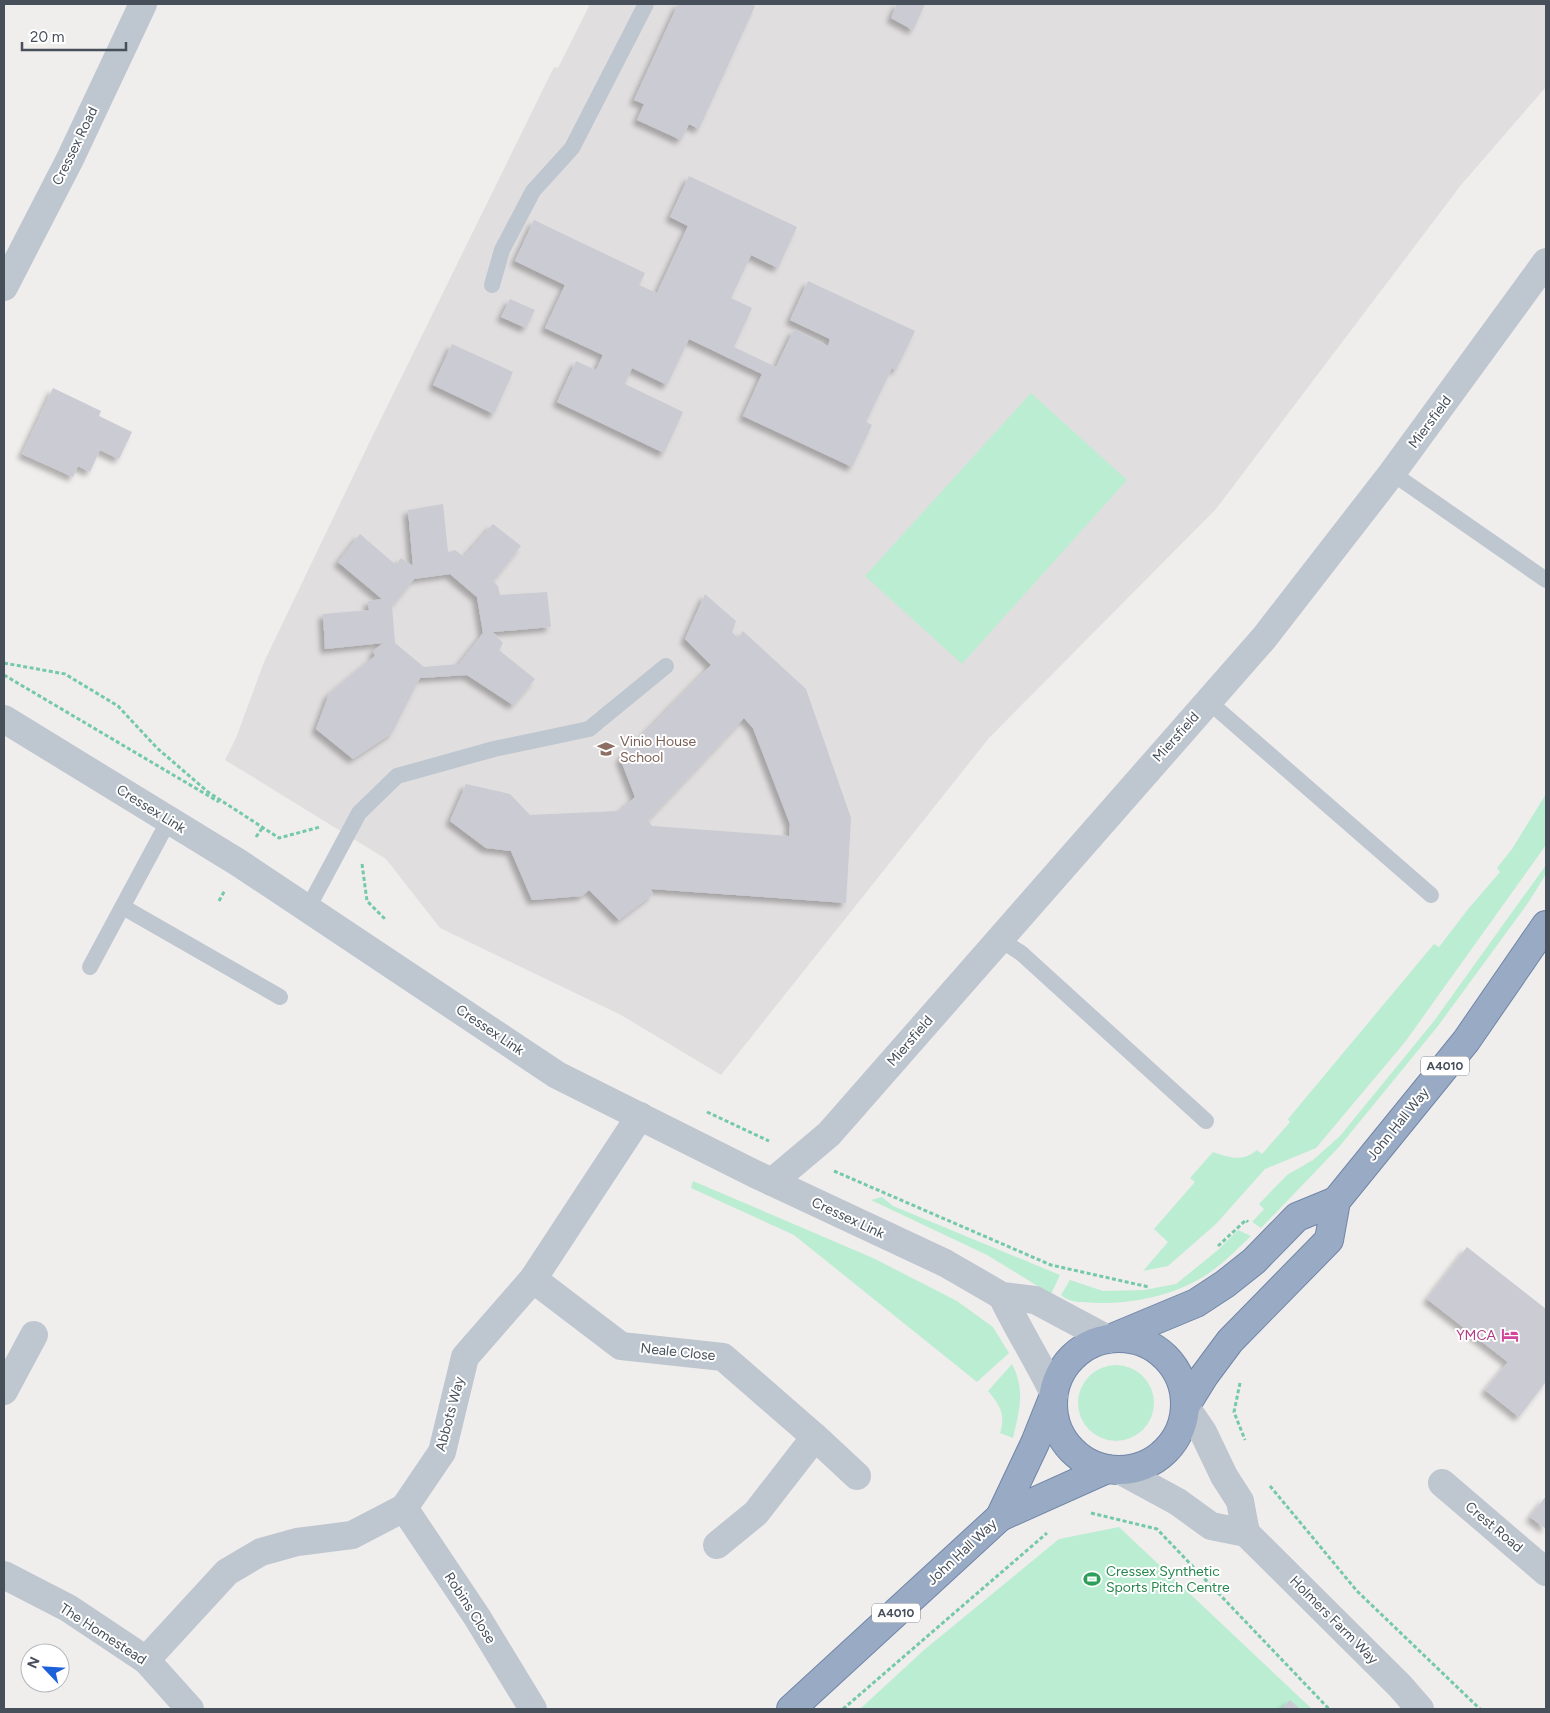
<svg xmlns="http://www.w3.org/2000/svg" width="1550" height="1713" viewBox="0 0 1550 1713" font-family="Figtree,sans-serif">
	<defs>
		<filter id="shadow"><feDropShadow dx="-4.5" dy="4.5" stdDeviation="2.5" flood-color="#0004"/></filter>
	</defs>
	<rect width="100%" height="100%" fill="#f0eded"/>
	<!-- education -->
	<path fill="#e1dedf" d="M590,4H1546V87L1461,185L1216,509L989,738L721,1075L621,1015L440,928L386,859L225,760L236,738L264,662L373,435L554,67L558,68Z"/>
	<!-- green -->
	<g fill="#bbedd2">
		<path d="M1031,393L1127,480L962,664L865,576Z"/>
		<path d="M1546,794V845L1405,1042L1316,1148L1265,1169L1216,1224L1168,1266L1143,1271L1168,1242L1154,1229L1195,1182L1190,1178L1213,1152C1230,1158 1243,1162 1257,1150L1262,1154L1290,1122L1288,1119L1434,944L1439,947L1469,908L1500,872L1497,868L1512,849Z"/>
		<path d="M1546,865V874L1528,903L1438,1026L1339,1147L1261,1228L1252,1222L1264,1209L1259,1204L1287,1175L1313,1160L1340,1136L1434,1021Z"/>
		<path d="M693,1181L873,1258L957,1301L993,1327L1009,1353L977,1382L794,1235L691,1188Z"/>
		<path d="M882,1197L893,1206L1060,1275L1051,1294L987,1255L871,1200Z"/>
		<path d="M1238,1230L1251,1236C1240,1246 1229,1258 1217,1267C1185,1293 1138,1304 1098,1303C1086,1302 1071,1304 1061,1295L1070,1280L1103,1291L1144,1290L1176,1284L1218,1250Z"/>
		<path d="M1012,1364C1026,1391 1019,1411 1013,1438L1000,1433C1006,1415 1000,1405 988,1391Z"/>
		<circle cx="1116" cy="1403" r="38"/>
		<path d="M1119,1527L1312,1709H860L924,1650L1059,1539Z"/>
	</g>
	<!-- building -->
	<g fill="#cacbd3" fill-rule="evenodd" filter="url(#shadow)">
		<path d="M678,4H751L755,6L699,129L689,124L681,140L637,120L644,104L634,100Z"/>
		<path d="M897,4H925L913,30L891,18Z"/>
		<path d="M689,176L797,227L778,268L751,255L731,298L752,308L734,347L776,367L794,329L828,346L830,339L790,320L808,281L915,331L896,370L892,368L866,422L872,425L852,467L743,416L762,374L689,339L667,385L632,368L625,384L683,412L664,453L557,402L576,361L596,370L603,355L545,328L565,285L515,261L534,220L645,273L639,285L657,293L688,226L670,217Z"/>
		<path d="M510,299L535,310L526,328L501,317Z"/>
		<path d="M452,344L513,372L494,414L433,385Z"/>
		<path d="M53,388L101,411L99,416L132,432L119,459L100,450L90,472L78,466L73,477L22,454Z"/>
		<path d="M443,504L448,552L455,550L464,557L493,524L521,546L493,581L498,586L500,595L547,592L551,627L493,632L503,643L499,650L535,679L513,705L467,675L420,678L392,733L353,759L316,729L329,694L375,656L373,651L383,643L325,649L323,614L369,610L368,601L382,599L338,562L360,534L396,565L401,558L413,566L408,510ZM450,574L477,597L483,633L459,664L424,667L395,643L392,606L414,579Z"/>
		<path d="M705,594L736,621L732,632L738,638L743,631L806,689L851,818L846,903L651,889L653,894L619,920L589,890L582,896L532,900L511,851L486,848L450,821L466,784L510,794L530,815L620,811L635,797L620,758L711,665L685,639ZM744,718L753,728L790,824L789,836L652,826L648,820Z"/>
		<path d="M1467,1247L1546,1309V1384L1545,1383L1519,1417L1485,1390L1508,1362L1427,1299Z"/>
		<path d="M1546,1496V1529L1530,1517Z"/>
		<path d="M1290,1700L1300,1709H1282Z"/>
	</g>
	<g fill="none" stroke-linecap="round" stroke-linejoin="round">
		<!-- trunk casing -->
		<g stroke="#7086a7" stroke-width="30">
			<g id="trunk">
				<circle cx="1119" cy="1404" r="66"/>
				<path d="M1112,1338L1196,1303L1225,1284L1254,1261L1297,1217L1336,1201"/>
				<path d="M1186,1405L1204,1376L1230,1341L1329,1240L1336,1201L1466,1041L1546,925"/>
				<path d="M1000,1517L1035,1443L1053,1398"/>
				<path d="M791,1709L1000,1517L1107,1469"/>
			</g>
		</g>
		<!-- path -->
		<g stroke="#74caa7" stroke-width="3" stroke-dasharray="4 2.5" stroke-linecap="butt">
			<path d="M4,663L65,674L118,706L157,748L208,792L279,838L320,827"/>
			<path d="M4,675L219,802"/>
			<path d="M256,837L263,827"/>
			<path d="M362,864L367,901L386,920"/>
			<path d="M219,901L225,890"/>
			<path d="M707,1112L769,1141"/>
			<path d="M834,1171L1051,1265L1149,1287"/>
			<path d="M1218,1246L1246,1220L1248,1222"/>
			<path d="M1240,1383L1234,1412L1245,1440"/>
			<path d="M1270,1486L1357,1591L1480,1709"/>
			<path d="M1091,1513L1157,1529L1329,1709"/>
			<path d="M843,1709L1047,1533"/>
		</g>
		<!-- service -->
		<g stroke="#bec6cf" stroke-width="16">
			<path d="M492,285L502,250L533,191L572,148L646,4"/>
			<path d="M1392,473L1546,580"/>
			<path d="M1208,701L1431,895"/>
			<path d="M123,907L280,997"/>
			<path d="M308,908L359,813L397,776L494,749L589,729L666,666"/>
			<path d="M998,938L1021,953L1206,1121"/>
			<path d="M90,967L169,820"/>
		</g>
		<!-- minor -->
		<g stroke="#bec6cf" stroke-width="28">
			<path d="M4,287L70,159L143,4"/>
			<path d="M772,1182L829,1134L1264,638L1392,473L1546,262"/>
			<path d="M533,1279L621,1346L723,1357L815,1437L756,1513L717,1545"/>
			<path d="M4,1391L34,1335"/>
			<path d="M815,1437L857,1476"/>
			<path d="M1442,1483L1546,1572"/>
			<path d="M404,1508L477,1617L533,1709"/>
			<path d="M4,1575L68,1608L146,1660L190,1709"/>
			<path d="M146,1660L227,1572L261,1552L297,1542L352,1535L404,1508L442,1452L465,1357L533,1279L640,1116"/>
		</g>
		<!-- tertiary -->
		<g stroke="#bec6cf" stroke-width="28">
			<path d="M4,719L239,863L557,1075L755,1174L945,1263L1002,1296L1035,1300L1108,1339"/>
			<path d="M1002,1296C1018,1330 1038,1360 1054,1394"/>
			<path d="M1186,1407L1203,1432L1224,1476L1240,1501L1246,1533"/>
			<path d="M1121,1471L1178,1502L1211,1526L1246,1533L1400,1686L1420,1709"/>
		</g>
		<!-- trunk -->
		<use href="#trunk" stroke="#99aac4" stroke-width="28"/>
	</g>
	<!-- icons -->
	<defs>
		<g id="school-bare" transform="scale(1.35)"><path d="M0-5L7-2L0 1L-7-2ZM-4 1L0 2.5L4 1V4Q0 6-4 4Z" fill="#8d6e63" stroke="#fff" stroke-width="2.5" paint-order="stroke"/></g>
		<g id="hotel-bare" transform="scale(1.35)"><path d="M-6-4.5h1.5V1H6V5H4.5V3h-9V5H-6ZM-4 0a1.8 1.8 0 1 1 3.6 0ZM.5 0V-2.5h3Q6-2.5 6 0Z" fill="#d1479c" stroke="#fff" stroke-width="2.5" paint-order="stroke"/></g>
		<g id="stadium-bare" transform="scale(1.35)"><path d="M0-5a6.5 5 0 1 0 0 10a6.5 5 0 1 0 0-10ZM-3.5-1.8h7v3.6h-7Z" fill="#2e9e5b" stroke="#fff" stroke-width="2.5" paint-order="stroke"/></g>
	</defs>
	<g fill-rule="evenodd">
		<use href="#school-bare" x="606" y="749"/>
		<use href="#hotel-bare" x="1510" y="1335"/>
		<use href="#stadium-bare" x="1092" y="1579"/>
	</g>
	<g text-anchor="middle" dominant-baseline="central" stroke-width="4" stroke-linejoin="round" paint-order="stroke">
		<!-- shield labels -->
		<g fill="#fff" stroke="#7e848c" stroke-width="1">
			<rect x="1421" y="1056.5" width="48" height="19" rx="4"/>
			<rect x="872" y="1603.5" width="48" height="19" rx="4"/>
		</g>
		<g font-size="12" font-weight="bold" fill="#464f5a">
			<text x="1445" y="1066">A4010</text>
			<text x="896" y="1613">A4010</text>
		</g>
		<!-- street labels -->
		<g font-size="14" fill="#464f5a" stroke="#fff">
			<text transform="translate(75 146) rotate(-64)">Cressex Road</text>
			<text transform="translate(1430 422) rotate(-53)">Miersfield</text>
			<text transform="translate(1176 737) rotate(-48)">Miersfield</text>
			<text transform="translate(151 809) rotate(32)">Cressex Link</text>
			<text transform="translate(490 1030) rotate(34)">Cressex Link</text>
			<text transform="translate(910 1041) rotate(-49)">Miersfield</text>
			<text transform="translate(1398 1124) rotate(-51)">John Hall Way</text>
			<text transform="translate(848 1218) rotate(25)">Cressex Link</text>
			<text transform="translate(678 1352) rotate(6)">Neale Close</text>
			<text transform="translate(450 1414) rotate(-75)">Abbots Way</text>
			<text transform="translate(1494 1527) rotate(40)">Crest Road</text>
			<text transform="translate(962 1552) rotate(-43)">John Hall Way</text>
			<text transform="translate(470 1608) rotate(57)">Robins Close</text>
			<text transform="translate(1334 1620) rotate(45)">Holmers Farm Way</text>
			<text transform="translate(103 1634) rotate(33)">The Homestead</text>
		</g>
		<!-- education labels -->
		<g font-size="14" fill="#785e54" stroke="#fff" text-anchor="start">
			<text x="620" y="741">Vinio House<tspan x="620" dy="16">School</tspan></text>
		</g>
		<!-- hotel labels -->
		<g font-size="14" fill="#b23c85" stroke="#fff" text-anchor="end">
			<text x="1496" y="1335">YMCA</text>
		</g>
		<!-- leisure labels -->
		<g font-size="14" fill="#27864d" stroke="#fff" text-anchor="start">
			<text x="1106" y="1571">Cressex Synthetic<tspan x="1106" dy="16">Sports Pitch Centre</tspan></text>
		</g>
	</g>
	<!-- border -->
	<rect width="1550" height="1713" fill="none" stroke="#464f5a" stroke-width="10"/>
	<!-- north arrow -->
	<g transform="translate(45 1668) rotate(295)"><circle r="24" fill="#ffffff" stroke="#b5b9bd"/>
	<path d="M0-4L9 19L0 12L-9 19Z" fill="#1c60da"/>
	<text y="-8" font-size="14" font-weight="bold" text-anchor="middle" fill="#464f5a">N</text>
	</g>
	<!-- scale -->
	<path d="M22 42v8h104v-8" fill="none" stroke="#464f5a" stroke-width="2.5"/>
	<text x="30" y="42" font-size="15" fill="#464f5a" stroke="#ffffff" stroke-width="4" paint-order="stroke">20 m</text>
</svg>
